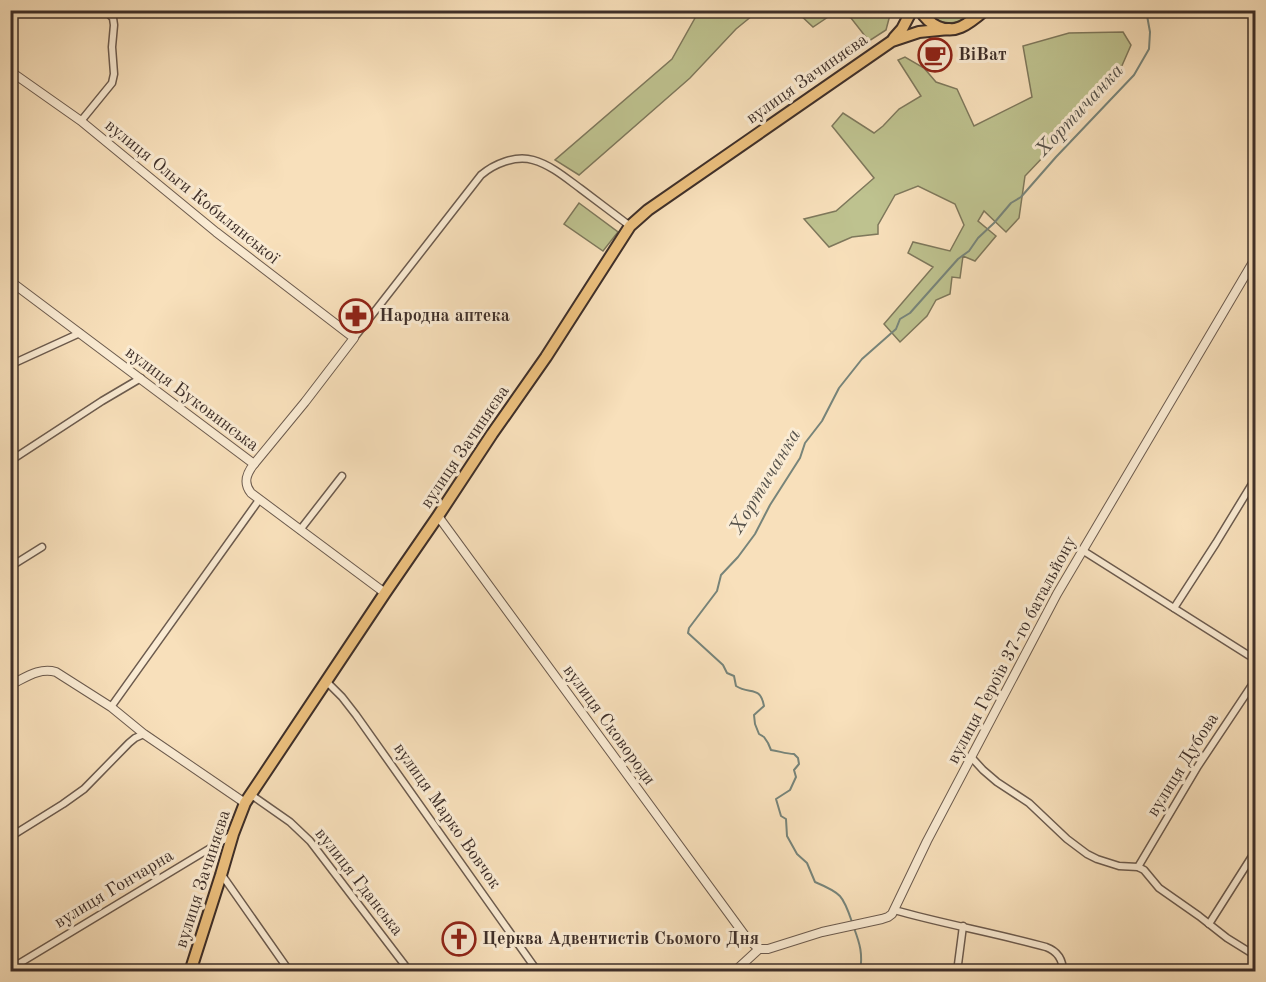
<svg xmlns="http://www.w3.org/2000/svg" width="1266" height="982" viewBox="0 0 1266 982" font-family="'Old Standard TT',serif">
	<rect width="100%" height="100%" fill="#f8e0bb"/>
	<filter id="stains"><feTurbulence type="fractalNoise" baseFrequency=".00333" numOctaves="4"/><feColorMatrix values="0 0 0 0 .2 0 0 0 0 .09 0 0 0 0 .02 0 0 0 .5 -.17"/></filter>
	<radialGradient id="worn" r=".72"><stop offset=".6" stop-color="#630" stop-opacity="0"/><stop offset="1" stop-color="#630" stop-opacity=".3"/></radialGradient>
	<!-- green -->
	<g fill="#bec28f" stroke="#7e785c" stroke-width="1.5">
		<path d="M699,11H758L736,29L690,78L579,175L555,160L672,59Z"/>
		<path d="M796,11H891L886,30L869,41L851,18L837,11L813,27Z"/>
		<path d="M927,11H973C961,27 939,27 927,11Z"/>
		<path d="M1123,32L1131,45L1117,77L1101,84L1083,106L1063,136L1025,176L1019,218L1006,232L984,211L978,221L996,236L975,261L963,256L960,278L952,277L950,294L936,300L927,316L900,342L884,324L933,267L908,253L913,242L950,251L964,225L955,204L918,186L895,195L878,225V234L852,237L829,247L804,219L836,211L874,178L832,126L843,113L874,133L883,126L899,109L921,96L898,60L905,57L924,68L936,82L957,89L974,126L1032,97L1023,46L1069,33Z"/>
		<path d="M579,203L618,232L603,251L564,224Z"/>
	</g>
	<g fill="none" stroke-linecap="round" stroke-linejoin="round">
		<!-- stream -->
		<g stroke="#77847a" stroke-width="2">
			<path d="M852,922C843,895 841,893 815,882L807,863L797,854L787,836L786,819L781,816L776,799L790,790L796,777L794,770L799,764L798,758L794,754C786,754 779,751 771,750L768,743L764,737L759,734L755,724L754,715L764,706C760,685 750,695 736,686L734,676L727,673L723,665L688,633L689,628L717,591L721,575L738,557L755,534L770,505L800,458L805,443L822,421L839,388L862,359L896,329L900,319L910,313L958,259L969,251L978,238L994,223L1011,203L1021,197L1056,157L1134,75L1149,49L1150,32L1146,10"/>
			<path d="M854,928C860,944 863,954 860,972"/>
		</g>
		<!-- minor casing -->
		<g stroke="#6c5b4e" stroke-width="9">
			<g id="minor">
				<path d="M81,121L112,83L114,74L112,47L114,25L113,18L105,10"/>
				<path d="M354,338L481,175C494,164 515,155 533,160C551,165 566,178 581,189C597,201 614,214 630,226"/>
				<path d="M10,365L80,333"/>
				<path d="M10,461L102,401L141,378"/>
				<path d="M300,530L342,476"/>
				<path d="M1082,550L1256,660"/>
				<path d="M10,567L42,547"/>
				<path d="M1174,608L1216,543L1255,479"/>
				<path d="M327,682L342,697L356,715L538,972"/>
				<path d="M111,707L259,500"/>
				<path d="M972,758L983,770L997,782L1029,803L1067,839L1087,854L1097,859L1119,866L1138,867L1144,870L1159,888L1199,916L1227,938L1256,956"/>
				<path d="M250,794L290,822L310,841L410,972"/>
				<path d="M10,837L63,804L84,789L129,743L135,738L144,734"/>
				<path d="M1138,867L1198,766L1256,679"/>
				<path d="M222,875L290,972"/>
				<path d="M894,910C944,924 995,933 1046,947C1057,951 1063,959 1063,972"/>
				<path d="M1209,924L1256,850"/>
				<path d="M10,969L232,835"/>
				<path d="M957,972L963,926"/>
				<path d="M1252,972L1256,967"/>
			</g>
		</g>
		<!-- tertiary casing -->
		<g stroke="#6c5b4e" stroke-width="10">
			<g id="tertiary">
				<path d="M10,71L81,121L216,232L354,338L305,402L254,464"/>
				<path d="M10,281L254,464C246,474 243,483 251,493L385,593"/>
				<path d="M438,516L746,937L759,949"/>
				<path d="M10,685C25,678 39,667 56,672L111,707L144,734L245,803"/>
				<path d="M734,972L759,949H768L822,932L882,919L888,917L892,914L927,841L1057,594L1256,257"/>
			</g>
		</g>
		<!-- primary casing -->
		<g stroke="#3e2f29" stroke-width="14">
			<g id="primary">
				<path d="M920,10C929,25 945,34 961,27C970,23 978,16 985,10"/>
				<path d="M894,38L902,29L912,10"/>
				<path d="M190,972L221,875L233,834L245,803L385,593L438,516L492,434L546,357L630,226L648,210L892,41L919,32L949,29"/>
			</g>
		</g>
		<!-- minor -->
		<use href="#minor" stroke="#faebd3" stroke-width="6"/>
		<!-- tertiary -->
		<use href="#tertiary" stroke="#faebd3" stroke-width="8"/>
		<!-- primary -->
		<use href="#primary" stroke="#ecc07e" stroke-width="10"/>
	</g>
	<!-- icons -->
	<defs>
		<g id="cafe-ring" transform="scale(1.725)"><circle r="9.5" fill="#faebd3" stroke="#8f2418" stroke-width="1.5"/><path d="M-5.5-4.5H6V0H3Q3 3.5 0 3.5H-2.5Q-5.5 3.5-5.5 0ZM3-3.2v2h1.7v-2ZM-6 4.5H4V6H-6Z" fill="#8f2418"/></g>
		<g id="pharmacy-ring" transform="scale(1.725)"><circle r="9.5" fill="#faebd3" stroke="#8f2418" stroke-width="1.5"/><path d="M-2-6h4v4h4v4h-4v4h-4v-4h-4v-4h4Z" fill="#8f2418"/></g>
		<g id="church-ring" transform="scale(1.725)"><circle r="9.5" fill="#faebd3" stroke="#8f2418" stroke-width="1.5"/><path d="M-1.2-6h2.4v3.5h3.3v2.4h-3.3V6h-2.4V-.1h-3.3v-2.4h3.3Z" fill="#8f2418"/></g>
	</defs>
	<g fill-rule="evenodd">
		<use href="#cafe-ring" x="935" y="55"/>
		<use href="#pharmacy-ring" x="356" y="316"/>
		<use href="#church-ring" x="459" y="939"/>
	</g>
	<g text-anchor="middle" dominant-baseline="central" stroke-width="6" stroke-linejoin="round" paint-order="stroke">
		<!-- poi labels -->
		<g font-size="18" font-weight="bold" fill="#3e2f29" stroke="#faebd3" text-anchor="start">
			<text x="958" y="55">ВіВат</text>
			<text x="379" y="316">Народна аптека</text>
			<text x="482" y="939">Церква Адвентистів Сьомого Дня</text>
		</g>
		<!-- street labels -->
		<g font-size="18" fill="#3e2f29" stroke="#faebd3">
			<text transform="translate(807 79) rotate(-35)">вулиця Зачиняєва</text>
			<text transform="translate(192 192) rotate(39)">вулиця Ольги Кобилянської</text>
			<text transform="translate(192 399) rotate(37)">вулиця Буковинська</text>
			<text transform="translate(465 447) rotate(-56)">вулиця Зачиняєва</text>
			<text transform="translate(1012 650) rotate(-62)">вулиця Героїв 37-го батальйону</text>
			<text transform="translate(609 725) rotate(54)">вулиця Сковороди</text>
			<text transform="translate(1183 765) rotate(-58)">вулиця Дубова</text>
			<text transform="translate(447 816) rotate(55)">вулиця Марко Вовчок</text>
			<text transform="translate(203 879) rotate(-72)">вулиця Зачиняєва</text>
			<text transform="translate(359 882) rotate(52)">вулиця Гданська</text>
			<text transform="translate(114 889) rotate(-31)">вулиця Гончарна</text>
		</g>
		<!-- water labels -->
		<g font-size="20" font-style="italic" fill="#56524b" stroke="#faebd3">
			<text transform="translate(1080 111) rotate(-47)">Хортичанка</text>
			<text transform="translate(766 482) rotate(-59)">Хортичанка</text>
		</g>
	</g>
	<!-- margin -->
	<rect width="1266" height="982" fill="none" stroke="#f8e0bb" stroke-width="36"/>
	<rect x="12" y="12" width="1242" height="958" fill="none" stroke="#3e2f29" stroke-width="3"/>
	<rect x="18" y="18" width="1230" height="946" fill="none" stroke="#3e2f29" stroke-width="1.5"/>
	<rect width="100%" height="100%" filter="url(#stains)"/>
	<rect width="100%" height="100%" fill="url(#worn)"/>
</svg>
